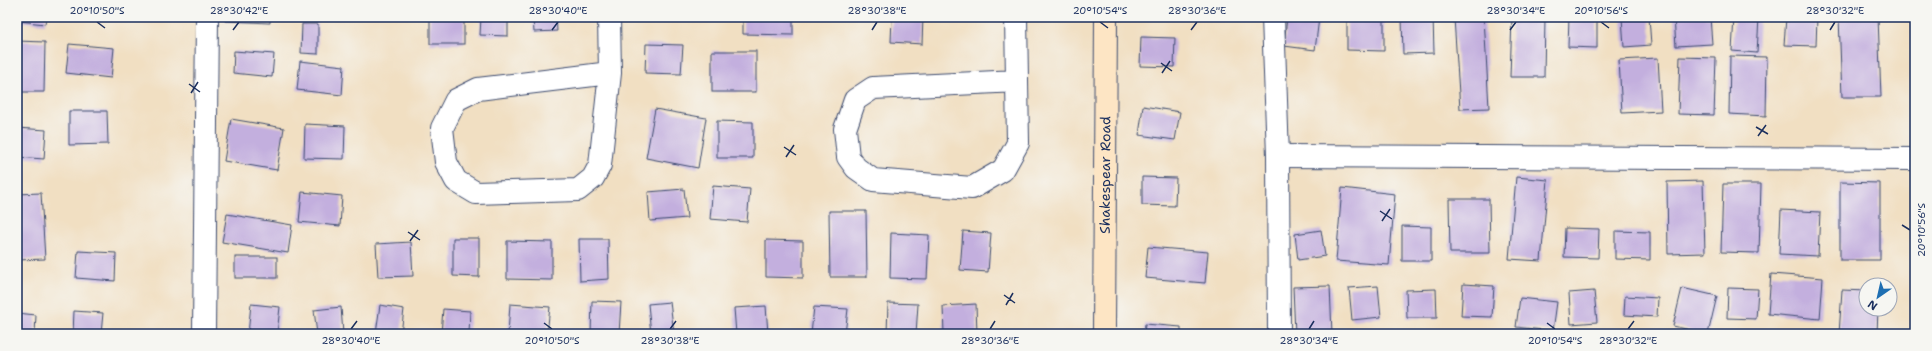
<svg xmlns="http://www.w3.org/2000/svg" width="1932" height="351" viewBox="0 0 1932 351" font-family="'Shantell Sans',sans-serif">
	<rect width="100%" height="100%" fill="#f6f6f2"/>
	<filter id="ink" filterUnits="userSpaceOnUse"><feTurbulence type="fractalNoise" baseFrequency=".025" numOctaves="2"/><feDisplacementMap in="SourceGraphic" scale="8" xChannelSelector="R" yChannelSelector="G"/><feConvolveMatrix kernelMatrix="1 2 1 2 8 2 1 2 1" color-interpolation-filters="sRGB"/></filter>
	<filter id="wash" filterUnits="userSpaceOnUse"><feTurbulence type="fractalNoise" baseFrequency=".012" numOctaves="4" result="noise"/><feDisplacementMap in="SourceGraphic" scale="16" xChannelSelector="R" yChannelSelector="G"/><feGaussianBlur stdDeviation="0.9" result="paint"/><feColorMatrix in="noise" values="0 0 0 0 0 0 0 0 0 0 0 0 0 0 0 0 0 1.4 0 .05"/><feComposite in="paint" operator="in"/></filter>
	<g filter="url(#wash)">
		<rect width="100%" height="100%" fill="#f1dfc2"/>
		<g id="blocks">
			<!-- building -->
			<g fill="#c3afde">
				<path d="M17,17H46L45,24L17,21Z"/>
				<path d="M225,17H270V23L225,21Z"/>
				<rect x="430" y="17" width="34" height="27"/>
				<path d="M481,17H508V36L480,35Z"/>
				<path d="M533,17H556L557,31L534,32Z"/>
				<path d="M743,17H793V35L743,34Z"/>
				<path d="M892,17H923L922,44L891,42Z"/>
				<path d="M1287,17L1319,18L1315,50L1284,46Z"/>
				<path d="M1347,17L1384,18V51L1347,50Z"/>
				<path d="M1402,17H1433L1434,53L1403,54Z"/>
				<path d="M1484,17L1489,108L1460,109L1454,18Z"/>
				<path d="M1512,17H1545L1544,77H1510Z"/>
				<path d="M1569,17H1597V48L1568,47Z"/>
				<path d="M1622,17H1649L1651,45L1624,47Z"/>
				<path d="M1674,17H1710L1712,44L1676,46Z"/>
				<path d="M1734,17H1759L1757,53L1732,51Z"/>
				<path d="M1786,17H1817L1816,46L1784,45Z"/>
				<path d="M1839,17H1878L1881,97H1842Z"/>
				<path d="M302,24H318V54L301,53Z"/>
				<path d="M1141,37L1175,38L1174,67L1140,66Z"/>
				<path d="M17,41L45,42L44,92H17Z"/>
				<path d="M69,44L114,48L111,78L66,73Z"/>
				<path d="M646,44L683,45L681,74L645,73Z"/>
				<path d="M234,51L274,54L272,77L233,73Z"/>
				<rect x="712" y="51" width="44" height="41"/>
				<path d="M1730,56L1767,57L1766,116L1729,114Z"/>
				<path d="M1680,57L1716,58L1714,115L1678,114Z"/>
				<path d="M1658,58L1661,111L1622,113L1619,60Z"/>
				<path d="M300,61L344,66L342,95L297,90Z"/>
				<path d="M1143,106L1180,112L1175,140L1139,135Z"/>
				<path d="M655,109L706,118L698,168L646,158Z"/>
				<path d="M69,111H107L108,144L69,145Z"/>
				<path d="M231,119L284,128L277,170L224,161Z"/>
				<path d="M717,121L753,122V158H717Z"/>
				<path d="M305,124L345,126L344,159L304,158Z"/>
				<path d="M17,128L46,130L44,159L17,157Z"/>
				<path d="M1142,177L1176,178L1175,206L1142,205Z"/>
				<path d="M1516,177L1548,180L1541,261L1509,259Z"/>
				<path d="M1703,181L1705,253L1668,254L1667,182Z"/>
				<path d="M1840,182L1880,183V260H1840Z"/>
				<path d="M1723,184H1761L1759,253L1721,252Z"/>
				<path d="M713,186L750,189L747,222L710,219Z"/>
				<path d="M1342,188L1395,194L1389,265L1336,261Z"/>
				<path d="M684,189L687,218L650,221L648,192Z"/>
				<path d="M302,192L342,196L340,226L299,222Z"/>
				<path d="M41,193L45,259L17,260V194Z"/>
				<path d="M1449,199H1489L1490,253H1450Z"/>
				<path d="M1781,210L1820,212L1818,256L1779,254Z"/>
				<path d="M829,211H866L867,277H830Z"/>
				<path d="M227,214L292,225L288,253L222,242Z"/>
				<path d="M1402,226L1431,227V261H1402Z"/>
				<path d="M1565,228L1599,229L1598,258L1564,257Z"/>
				<path d="M1321,230L1325,256L1298,260L1295,234Z"/>
				<path d="M963,231L991,233L988,272L960,270Z"/>
				<path d="M1615,231L1650,232V260L1615,259Z"/>
				<path d="M891,233L929,235L927,279L890,278Z"/>
				<path d="M453,238H479V277L453,276Z"/>
				<path d="M579,239H608L609,279L580,281Z"/>
				<path d="M766,240L803,241V278L766,277Z"/>
				<path d="M507,241L552,242V280L507,279Z"/>
				<path d="M411,242L413,276L378,277L376,244Z"/>
				<path d="M1148,247L1208,252L1205,283L1145,278Z"/>
				<path d="M78,251L116,253L115,281L76,278Z"/>
				<rect x="235" y="257" width="42" height="21"/>
				<path d="M1771,274L1823,278L1820,319L1768,314Z"/>
				<path d="M1463,284L1494,286L1492,317L1461,316Z"/>
				<path d="M1330,286L1332,334H1295L1293,287Z"/>
				<path d="M1378,286L1381,317L1352,320L1349,288Z"/>
				<path d="M1682,288L1717,296L1708,334L1673,326Z"/>
				<path d="M1728,288L1758,289L1756,319L1727,318Z"/>
				<path d="M1436,289L1437,318H1407L1406,290Z"/>
				<path d="M1842,290L1866,291V309H1878L1877,334H1839Z"/>
				<path d="M1594,291L1597,322L1571,324L1569,293Z"/>
				<path d="M1625,296L1658,298L1657,317L1624,315Z"/>
				<path d="M1520,298L1557,302L1553,331L1516,327Z"/>
				<path d="M592,301L621,302L619,334H591Z"/>
				<path d="M670,302L674,334H651L648,304Z"/>
				<path d="M888,303L918,304L916,334H887Z"/>
				<path d="M251,304L280,307L277,334H248Z"/>
				<path d="M510,304L550,307L547,334H508Z"/>
				<path d="M976,304L977,334H944L943,306Z"/>
				<path d="M380,305L404,309L401,334L376,333Z"/>
				<path d="M766,306L768,334H736L734,308Z"/>
				<path d="M341,307L343,334H317L314,310Z"/>
				<path d="M814,307L848,309L845,334H811Z"/>
				<path d="M443,309L470,311L469,334H441Z"/>
				<path d="M74,311L103,313L101,334H73Z"/>
				<path d="M17,313L36,315L35,334H17Z"/>
				<path d="M1145,324L1181,327V334H1144Z"/>
			</g>
		</g>
	</g>
	<g filter="url(#ink)">
		<use href="#blocks" fill-opacity="0" stroke="#3b496d" stroke-width="1"/>
		<g fill="none" stroke-linecap="round" stroke-linejoin="round">
			<!-- street casing -->
			<g stroke="#3b496d" stroke-width="24">
				<g id="street">
					<path d="M609,17L610,73L600,165L593,178L578,190L476,193L456,181L446,162L442,128L456,100L478,89L610,73"/>
					<path d="M1016,17L1018,143L1003,170L972,188L873,180L856,168L848,157L845,129L855,100L873,88L1017,81"/>
					<path d="M1273,17L1278,156L1279,334"/>
					<path d="M1278,156L1915,159"/>
					<path d="M204,334L207,17"/>
				</g>
			</g>
			<!-- secondary casing -->
			<g stroke="#3b496d" stroke-width="24">
				<g id="secondary">
					<path id="s1" d="M1104,334L1106,17"/>
				</g>
			</g>
			<!-- street -->
			<use href="#street" stroke="#fff" stroke-width="22"/>
			<!-- secondary -->
			<use href="#secondary" stroke="#fde5c4" stroke-width="22"/>
		</g>
	</g>
	<!-- ticks -->
	<path fill="none" stroke="#1b2f5e" stroke-width="1.5" d="M97,22L105,28M1100,22L1108,28M1601,22L1609,28M233,30L239,22M552,30L558,22M872,30L877,22M1191,30L1197,22M1510,30L1516,22M1830,30L1835,22M1161,63L1172,71M1162,73L1170,61M189,84L200,92M191,93L198,82M1756,127L1768,134M1758,136L1766,125M784,147L796,155M786,157L794,145M1380,211L1392,219M1382,221L1390,209M1902,225L1910,230M408,232L420,240M410,241L418,230M1004,295L1015,303M1006,305L1013,293M544,323L552,329M1547,323L1555,329M351,329L357,321M670,329L676,321M990,329L995,321M1309,329L1314,321M1628,329L1634,321"/>
	<g text-anchor="middle" dominant-baseline="central" stroke-width="3" stroke-linejoin="round" paint-order="stroke">
		<!-- street labels -->
		<g font-size="14" fill="#1b2f5e" stroke="#f6f6f2">
			<text stroke="none"><textPath href="#s1" startOffset="159">Shakespear Road</textPath></text>
		</g>
	</g>
	<!-- margin -->
	<rect width="1932" height="351" fill="none" stroke="#f6f6f2" stroke-width="44"/>
	<!-- north arrow -->
	<g transform="translate(1878 297) rotate(214)"><circle r="19" fill="#f6f6f2" stroke="#9ea6b7"/>
	<path d="M0-3L7 15L0 10L-7 15Z" fill="#1f6fb2"/>
	<text y="-6" font-size="11" font-weight="bold" text-anchor="middle" fill="#1b2f5e">N</text>
	</g>
	<rect x="22" y="22" width="1888" height="307" fill="none" stroke="#1b2f5e" stroke-width="1.5"/>
	<g font-size="10" text-anchor="middle" fill="#1b2f5e">
		<text x="97" y="14">20°10'50"S</text>
		<text x="239" y="14">28°30'42"E</text>
		<text x="558" y="14">28°30'40"E</text>
		<text x="877" y="14">28°30'38"E</text>
		<text x="1100" y="14">20°10'54"S</text>
		<text x="1197" y="14">28°30'36"E</text>
		<text x="1516" y="14">28°30'34"E</text>
		<text x="1601" y="14">20°10'56"S</text>
		<text x="1835" y="14">28°30'32"E</text>
		<text transform="translate(1921 230) rotate(-90)" y="4">20°10'56"S</text>
		<text x="351" y="344">28°30'40"E</text>
		<text x="552" y="344">20°10'50"S</text>
		<text x="670" y="344">28°30'38"E</text>
		<text x="990" y="344">28°30'36"E</text>
		<text x="1309" y="344">28°30'34"E</text>
		<text x="1555" y="344">20°10'54"S</text>
		<text x="1628" y="344">28°30'32"E</text>
	</g>
</svg>
